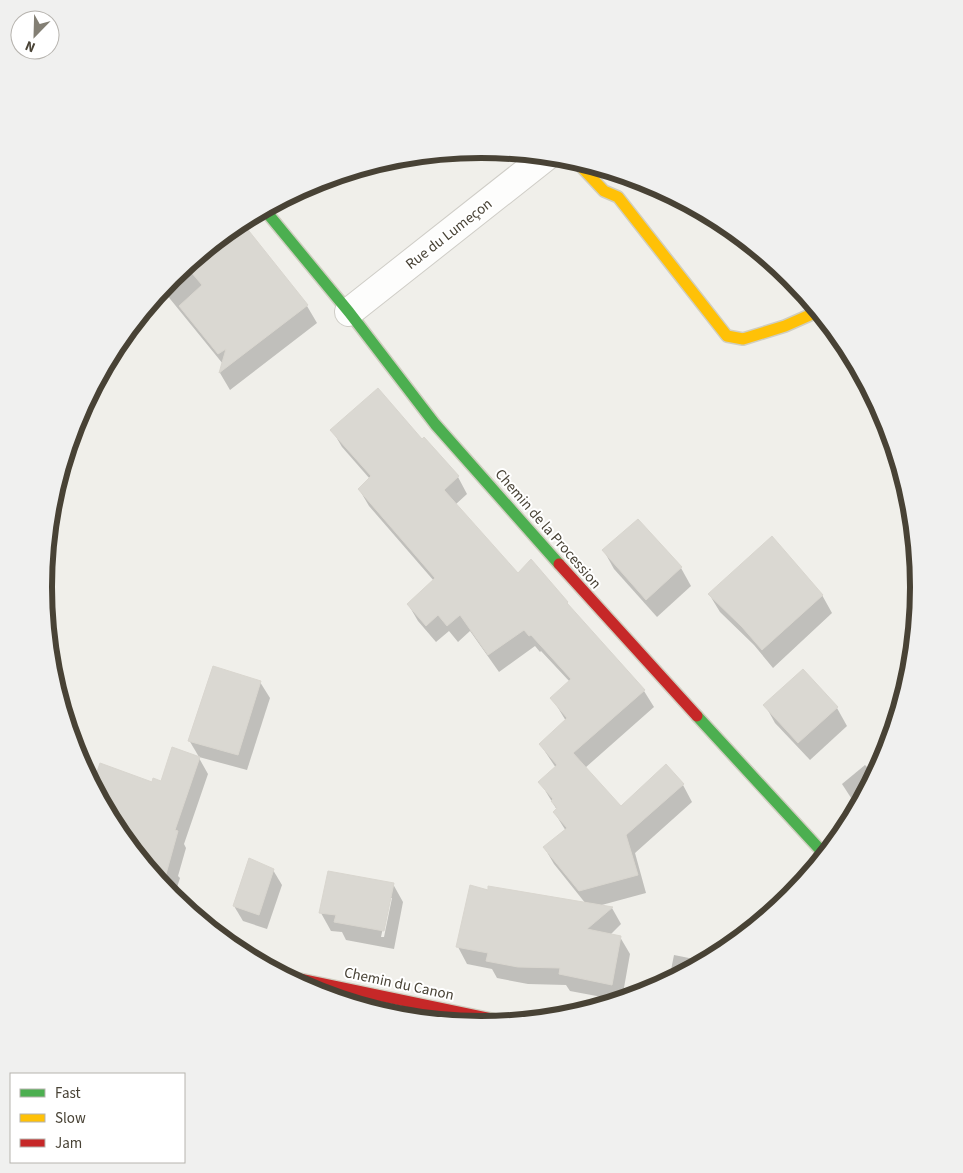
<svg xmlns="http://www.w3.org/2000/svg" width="963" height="1173" viewBox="0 0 963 1173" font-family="'Source Sans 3',sans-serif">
	<rect width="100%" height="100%" fill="#f0efea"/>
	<!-- shadow -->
	<g fill="#0003" fill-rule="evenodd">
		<path d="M240,221L307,306L317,323L230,390L220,373L223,364L162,289L172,277Z"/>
		<path d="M332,430L422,441L458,477L467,494L455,505L518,575L531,561L567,603L572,611L644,691L654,707L585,768L621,808L683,785L692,802L635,853L646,893L598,906L612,908L621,924L610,935L620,937L630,954L622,999L618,1000L570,991L566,985L528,984L497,978L492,969L467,964L458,947L489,891L586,904L554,864L544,847L566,831L554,812L557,810L540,782L556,768L540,744L566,721L552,698L570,682L541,651L540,652L535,646L499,672L470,631L458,642L449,631L436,642L418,621L408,604L434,581L369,506L359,489L370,479L342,447Z"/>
		<path d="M604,551L681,568L691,586L657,617L614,569Z"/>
		<path d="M709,594L822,595L832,613L773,668L754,645L720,612Z"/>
		<path d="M260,682L270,698L247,770L199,757L189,740Z"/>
		<path d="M765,705L837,708L847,726L810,760L775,723Z"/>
		<path d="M199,758L208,774L184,844L186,848L178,876L180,878L174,897L117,829L94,785L162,782Z"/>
		<path d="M865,765L875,775L857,807L842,784Z"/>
		<path d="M273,870L282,885L267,929L243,921L234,906Z"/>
		<path d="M393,884L403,902L394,949L346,940L342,932L331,931L321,913ZM389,898H392L384,937H381Z"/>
		<path d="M674,955L704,961L669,980Z"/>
	</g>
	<!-- building -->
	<g fill="#dad8d2" stroke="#d9d6cf">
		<path d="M241,221L308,305L219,373L226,349L218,354L179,306L202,285L186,266Z"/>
		<path d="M378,388L422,439L424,437L459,476L444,490L518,573L531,559L568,602L567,603L645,690L573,753L621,806L666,764L684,784L626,835L638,875L579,891L543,847L567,828L553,812L557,808L551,801L553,799L538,782L557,765L539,744L567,718L550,698L571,679L531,635L529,636L524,630L488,655L460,615L447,626L438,615L426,626L407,604L435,578L358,489L371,476L330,430Z"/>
		<path d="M638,519L682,567L646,600L602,550Z"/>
		<path d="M772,536L823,595L762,650L742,627L708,594Z"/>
		<path d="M213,666L261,681L238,755L188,741Z"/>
		<path d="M803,669L838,707L798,743L763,705Z"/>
		<path d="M172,747L200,757L175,830L178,831L163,885L117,829L93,784L100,763L152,782L153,778L161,781Z"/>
		<path d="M249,858L274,869L259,915L233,906Z"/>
		<path d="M328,871L394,883L384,931L334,922L336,915L319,913Z"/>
		<path d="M470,885L488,890V886L613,907L587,929L621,936L612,985L559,974L560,968L518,967L486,961L488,953L456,947Z"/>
	</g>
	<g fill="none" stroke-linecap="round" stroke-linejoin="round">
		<!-- street casing -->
		<g stroke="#cfcdc7" stroke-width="30">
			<path id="street" d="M349,312L548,155"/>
		</g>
		<!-- fast casing -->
		<g stroke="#d0cec0" stroke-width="14">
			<g id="fast">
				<path d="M264,209L349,312L435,424L559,564"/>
				<path d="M697,716L825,855"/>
			</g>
		</g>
		<!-- slow casing -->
		<g stroke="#d0cec0" stroke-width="14">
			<path id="slow" d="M574,159L604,191L618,197L727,336L743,339L785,326L819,311"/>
		</g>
		<!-- jam casing -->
		<g stroke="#d0cec0" stroke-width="14">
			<g id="jam">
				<path d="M559,564L697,716"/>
				<path d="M285,976L506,1022"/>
			</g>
		</g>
		<!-- street -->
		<use href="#street" stroke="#fdfdfc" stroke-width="28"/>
		<!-- fast -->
		<use href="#fast" stroke="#4caf50" stroke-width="11"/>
		<!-- slow -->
		<use href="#slow" stroke="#ffc107" stroke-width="11"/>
		<!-- jam -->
		<use href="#jam" stroke="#c62828" stroke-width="11"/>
	</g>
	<g text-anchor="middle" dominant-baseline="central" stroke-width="4" stroke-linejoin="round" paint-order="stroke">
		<!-- street labels -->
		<g font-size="15" fill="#484235" stroke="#fff">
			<text transform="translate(449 234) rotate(-38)">Rue du Lumeçon</text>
			<text transform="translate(548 529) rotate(49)">Chemin de la Procession</text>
			<text transform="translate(399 984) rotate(12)">Chemin du Canon</text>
		</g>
	</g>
	<!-- crop -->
	<path d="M0 0H963V1173H0ZM52 587a429 429 0 1 1 858 0a429 429 0 1 1-858 0Z" fill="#f0f0ef" fill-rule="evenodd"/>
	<path fill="none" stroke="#484235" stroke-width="6" d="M52 587a429 429 0 1 1 858 0a429 429 0 1 1-858 0Z"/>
	<!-- legend -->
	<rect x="10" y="1073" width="175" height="90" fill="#ffffff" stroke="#b6b3ae"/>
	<rect x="20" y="1089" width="25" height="8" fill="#4caf50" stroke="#b6b3ae"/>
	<text x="55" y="1098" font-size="15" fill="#484235">Fast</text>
	<rect x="20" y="1114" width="25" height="8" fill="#ffc107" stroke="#b6b3ae"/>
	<text x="55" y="1123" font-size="15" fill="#484235">Slow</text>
	<rect x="20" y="1139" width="25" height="8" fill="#c62828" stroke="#b6b3ae"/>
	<text x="55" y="1148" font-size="15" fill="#484235">Jam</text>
	<!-- north arrow -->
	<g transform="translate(35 35) rotate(203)"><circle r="24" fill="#ffffff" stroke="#b6b3ae"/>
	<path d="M0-4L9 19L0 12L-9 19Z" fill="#837f74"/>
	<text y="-8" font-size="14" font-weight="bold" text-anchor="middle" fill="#484235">N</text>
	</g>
</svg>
